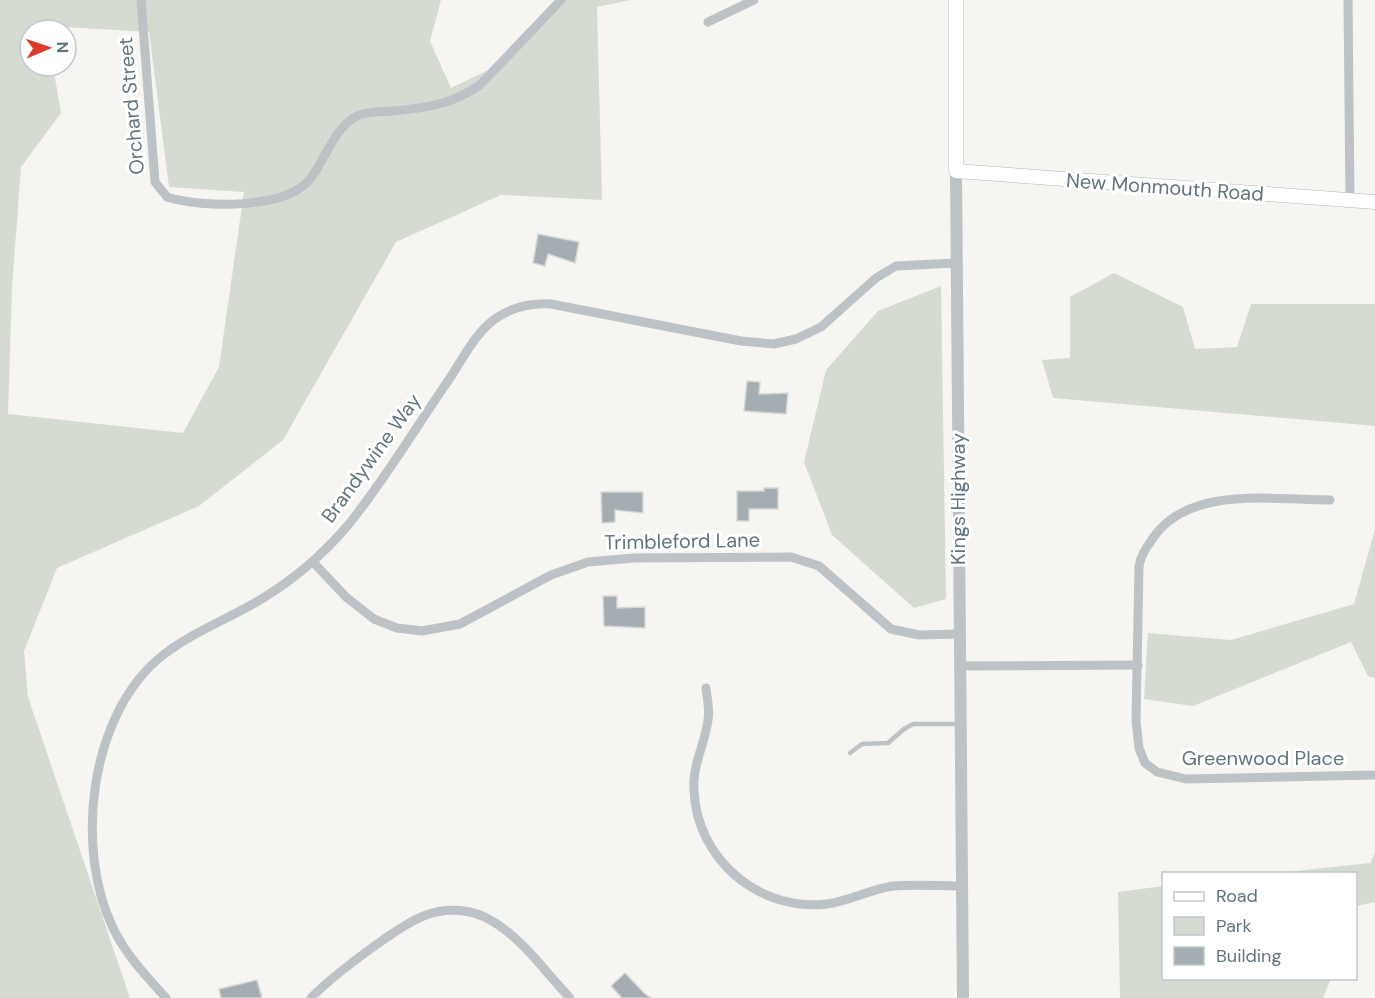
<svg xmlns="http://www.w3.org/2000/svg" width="1375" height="998" viewBox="0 0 1375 998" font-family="'DM Sans',sans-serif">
	<rect width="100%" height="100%" fill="#f6f5f2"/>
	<!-- green -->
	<g fill="#d6dbd2" fill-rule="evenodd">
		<path d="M0,0H441L430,41L451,88L507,61L555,0H630L597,7L602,200L501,195L396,242L283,440L199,506L57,568L24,651L28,697L130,998H0ZM47,26L149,32L169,187L244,192L219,367L183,433L8,414L12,288L21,167L61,113L53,66H30V30H47Z"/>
		<path d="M1114,273L1183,307L1195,349L1237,347L1251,304H1375V426L1053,398L1042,360L1070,358V297Z"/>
		<path d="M941,286L946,599L914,608L832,535L804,462L826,370L878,311Z"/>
		<path d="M1375,529V678L1368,676L1351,642L1193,706L1144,699L1148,633L1231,640L1354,604Z"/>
		<path d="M1375,853V902L1356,906V874L1277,873L1370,863Z"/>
		<path d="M1163,886L1164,978L1331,979L1323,998H1120L1118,892Z"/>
	</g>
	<!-- building -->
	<g fill="#a4aeb2" stroke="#d7d7d5" stroke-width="1.5">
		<path d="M538,234L579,242L575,263L548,254L545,266L533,263Z"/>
		<path d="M747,381L760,382L759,394L788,393L786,414L744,411Z"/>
		<path d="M764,488H778V509H749V521H737V491H764Z"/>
		<path d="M601,492H643V513L615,510V522L602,523Z"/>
		<path d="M603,596H617V608L645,607V628L604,626Z"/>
		<path d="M625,973L644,993L651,998H622L611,986Z"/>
		<path d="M257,980L262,998H221L219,989Z"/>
	</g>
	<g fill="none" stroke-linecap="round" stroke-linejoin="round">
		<!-- secondary casing -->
		<g stroke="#b1b8bb" stroke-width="15">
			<path id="secondary" d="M956,0V171L1375,202"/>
		</g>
		<!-- service -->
		<path stroke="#bcc2c5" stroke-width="4.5" d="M850,753L862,744L888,743L904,729L913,724H960"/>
		<!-- minor -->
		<g stroke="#bcc2c5" stroke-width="9">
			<path d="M141,0L155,182L167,197C202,208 287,210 311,178C325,159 335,127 357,116C368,111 382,112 393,111C426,108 453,104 480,85L561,0"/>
			<path d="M1348,0L1350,200"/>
			<path d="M708,22L754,0"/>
			<path d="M1330,500C1274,500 1189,485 1153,538C1147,547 1140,556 1139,567L1136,721L1139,748L1145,763L1157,772L1186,779L1375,775"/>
			<path d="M313,562L346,597L374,619L397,628L422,631L460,624L551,575L588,562L634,558L791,557L819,566L891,629L919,635L958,634"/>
			<path d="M960,666L1138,665"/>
			<path d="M706,688C707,698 710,709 708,720C705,744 692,765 694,791C697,859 759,912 827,904C850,901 871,889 893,886C916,884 939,886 962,886"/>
			<path d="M166,998C146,976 126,955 113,928C75,849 89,720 157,660C185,636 221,622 253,604C290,583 322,556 349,524C386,478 416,427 450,378C462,360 474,336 491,322C508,308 529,303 551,304L741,341L774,344L796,339L821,327L876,278L896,266L955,263"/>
			<path d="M311,998C331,977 400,924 426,915C447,907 473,909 492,921C522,938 546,973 570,998"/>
		</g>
		<!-- tertiary -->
		<path stroke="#bcc2c5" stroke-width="12" d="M956,171L963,998"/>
		<!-- secondary -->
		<use href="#secondary" stroke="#fff" stroke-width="14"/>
	</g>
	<g text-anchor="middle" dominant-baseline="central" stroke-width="6" stroke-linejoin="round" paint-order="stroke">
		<!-- street labels -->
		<g font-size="20" fill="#62757d" stroke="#fff">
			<text transform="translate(131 106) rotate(-95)">Orchard Street</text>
			<text transform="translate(1165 187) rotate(4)">New Monmouth Road</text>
			<text transform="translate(371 458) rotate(-54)">Brandywine Way</text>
			<text transform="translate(958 499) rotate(-90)">Kings Highway</text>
			<text transform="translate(682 541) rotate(-1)">Trimbleford Lane</text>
			<text x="1263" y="758">Greenwood Place</text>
		</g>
	</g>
	<!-- legend -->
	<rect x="1162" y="872" width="195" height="108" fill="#ffffff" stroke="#c0c8cb" stroke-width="1.5"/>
	<rect x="1174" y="892" width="30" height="9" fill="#ffffff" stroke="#c0c8cb" stroke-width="1.5"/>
	<text x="1216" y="902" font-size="18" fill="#62757d">Road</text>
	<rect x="1174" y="917" width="30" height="18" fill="#d6dbd2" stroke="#c0c8cb" stroke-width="1.5"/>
	<text x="1216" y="932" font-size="18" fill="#62757d">Park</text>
	<rect x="1174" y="947" width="30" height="18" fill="#a4aeb2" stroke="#c0c8cb" stroke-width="1.5"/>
	<text x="1216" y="962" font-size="18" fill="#62757d">Building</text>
	<!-- north arrow -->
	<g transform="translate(48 48) rotate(88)"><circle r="28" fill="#ffffff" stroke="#c0c8cb" stroke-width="1.5"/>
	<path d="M0-4.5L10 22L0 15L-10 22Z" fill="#de3c2a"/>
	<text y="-9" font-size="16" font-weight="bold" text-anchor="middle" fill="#62757d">N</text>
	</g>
</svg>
